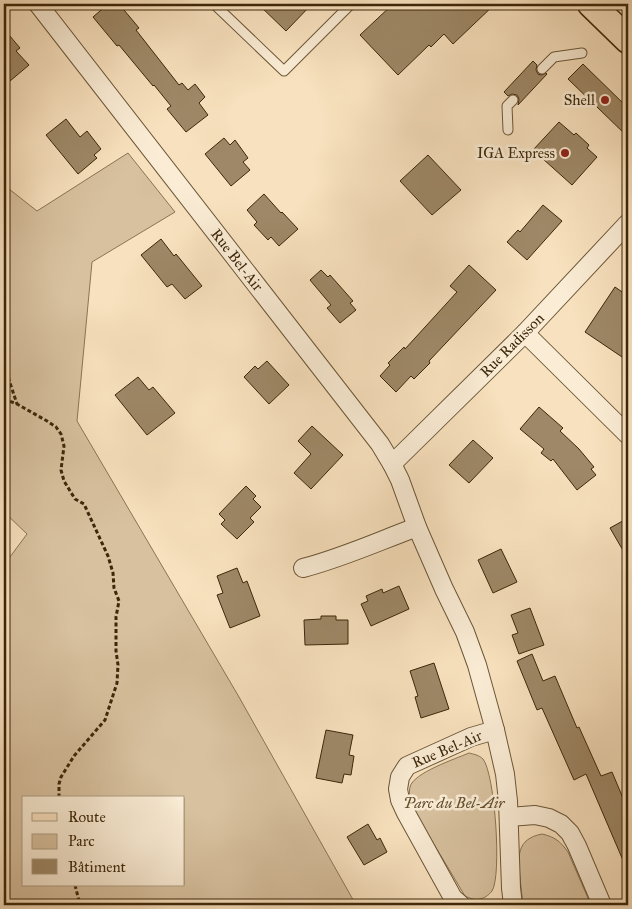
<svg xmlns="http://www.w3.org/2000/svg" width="632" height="909" viewBox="0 0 632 909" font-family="'IM FELL Great Primer',serif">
	<rect width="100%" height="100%" fill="#f8e1be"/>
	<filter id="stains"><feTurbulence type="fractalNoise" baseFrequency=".004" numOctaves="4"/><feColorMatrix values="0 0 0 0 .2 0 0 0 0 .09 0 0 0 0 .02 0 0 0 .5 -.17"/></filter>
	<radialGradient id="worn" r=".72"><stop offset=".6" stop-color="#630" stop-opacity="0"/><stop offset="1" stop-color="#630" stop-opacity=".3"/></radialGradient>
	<!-- green -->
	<g fill="#d8c19f" stroke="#8a7454" fill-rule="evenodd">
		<path d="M128,153L175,212L92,262L77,421L239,697L356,905H4V565L27,534L4,512V185L37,211ZM24,798H184V885H24Z"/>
		<path d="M469,753C473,754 479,755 483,759C495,774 502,876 492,891C484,901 475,901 465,896L414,811C411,803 408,795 410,787C413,773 455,759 469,753Z"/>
		<path d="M542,834C555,837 560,841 568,852L591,905H523C522,896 521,887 520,877C518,857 516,839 542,834Z"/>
	</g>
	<!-- building -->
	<g fill="#9e8867" stroke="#3c2709">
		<path d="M108,4H119L139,28L136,30L179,85L182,83L188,90L195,84L205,97L199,103L208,115L186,132L167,109L171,106L154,85L153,86L119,45L117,46L93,17Z"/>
		<path d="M258,4H312L286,31Z"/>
		<path d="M393,4H495L453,44L444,34L431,47L429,45L398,75L360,35Z"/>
		<path d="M4,29L20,48L16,51L29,65L10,81L4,74Z"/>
		<path d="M533,61L537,65L536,70L538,74L541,75L546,73L547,74L518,105L519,99L517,95L512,94L508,96L504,92Z"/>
		<path d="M583,64L628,108V137L568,79Z"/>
		<path d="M66,119L80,137L87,131L101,149L94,155L97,158L78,174L46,135Z"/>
		<path d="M559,122L574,135L576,133L589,145L587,148L597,157L572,185L533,150Z"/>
		<path d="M224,138L230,145L235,140L248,158L243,162L250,170L231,186L205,154Z"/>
		<path d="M428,155L461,190L432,215L400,181Z"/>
		<path d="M264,194L281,213L282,212L298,229L279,246L271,237L268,240L254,225L257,222L247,210Z"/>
		<path d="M543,205L562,221L527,260L507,242L518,230L520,232Z"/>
		<path d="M161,239L174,256L176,254L202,286L185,299L172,284L167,287L141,255Z"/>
		<path d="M469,265L496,290L429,361L430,363L414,379L411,376L396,392L380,376L390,365L388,363L404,347L405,349L457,292L450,286Z"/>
		<path d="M321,270L328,277L330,275L353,301L350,303L356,310L340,323L327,308L331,305L310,280Z"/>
		<path d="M615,287L628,296V361L585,332Z"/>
		<path d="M267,361L289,385L269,404L244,377L255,366L258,369Z"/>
		<path d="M138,377L149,390L153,387L175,413L147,435L115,395Z"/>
		<path d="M539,407L563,428L560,431L579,449L594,467L591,469L596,475L577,490L553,459L551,461L541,453L544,449L520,429Z"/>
		<path d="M312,426L343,455L311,489L294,473L311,454L298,441Z"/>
		<path d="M473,440L493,458L469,483L449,465Z"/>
		<path d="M246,486L256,496L253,499L261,507L250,518L254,522L237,539L221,524L225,520L219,514Z"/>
		<path d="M628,518V559L610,528Z"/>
		<path d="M501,549L517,582L493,593L478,560Z"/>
		<path d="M237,568L243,583L247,581L260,616L230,628L217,595L223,593L217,576Z"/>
		<path d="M399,586L409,609L371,626L361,604L368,601L366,596L382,589L383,593Z"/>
		<path d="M530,608L544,645L519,654L512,635L518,633L511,615Z"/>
		<path d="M321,616H336V620H348V644L305,645L304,620L321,619Z"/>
		<path d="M532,654L543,681L555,676L577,728L579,727L601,776L612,772L628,810V872L586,774L574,780L542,708L537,710L517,661Z"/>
		<path d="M434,663L449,709L421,718L415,697L418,696L410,671Z"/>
		<path d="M326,730L353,735L349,755L354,756L351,775L344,774L342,783L316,778Z"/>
		<path d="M368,824L377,840L380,838L387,852L364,865L347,837Z"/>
	</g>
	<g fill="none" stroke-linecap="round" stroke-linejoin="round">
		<!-- lane casing -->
		<g stroke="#6b5636" stroke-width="11">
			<g id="lane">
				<path d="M214,4L284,71L351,4"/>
				<path d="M542,69L554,57L582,53"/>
				<path d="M508,130L507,106L513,100"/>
			</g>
		</g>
		<!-- street casing -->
		<g stroke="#6b5636" stroke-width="20">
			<g id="street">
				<path d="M38,4L380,444L392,464L400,480L417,527L444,589L465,632L477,665L495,730L505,774L508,801L511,888L513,905"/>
				<path d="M525,333L628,435"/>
				<path d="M392,464L525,333L628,223"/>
				<path d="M303,568C342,558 379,541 417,527"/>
				<path d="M509,817L535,815L549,818L561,824L570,833L577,846L602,905"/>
				<path d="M461,905L453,898L406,813L400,800L398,789L400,777L407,766L471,737L495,730"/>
			</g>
		</g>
		<!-- primary casing -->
		<g stroke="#3c2709" stroke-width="29">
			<path id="primary" d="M591,4L628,40"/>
		</g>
		<!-- path -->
		<g stroke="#3c2709" stroke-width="3" stroke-dasharray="4 2.5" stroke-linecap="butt">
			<path d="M4,365L17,404"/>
			<path d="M4,399L17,404L47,421L56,427L61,434L64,446L61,470L64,481L75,499L84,504L108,556L113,573L114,588L119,601L116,617V651L118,665L117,683L105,720L74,756L61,777L59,784V798"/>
			<path d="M75,885L80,905"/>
		</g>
		<!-- lane -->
		<use href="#lane" stroke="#faecd5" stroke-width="9"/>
		<!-- street -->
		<use href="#street" stroke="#faecd5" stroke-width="18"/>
		<!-- primary -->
		<use href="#primary" stroke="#f8e1be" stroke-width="26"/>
	</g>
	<!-- markers -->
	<g fill="#8f2418" stroke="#faecd5" stroke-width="2">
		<circle cx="605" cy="100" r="5"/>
		<circle cx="565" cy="153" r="5"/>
	</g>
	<g text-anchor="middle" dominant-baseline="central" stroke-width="5" stroke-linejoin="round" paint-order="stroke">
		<!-- poi labels -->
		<g font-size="15" fill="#3c2709" stroke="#faecd5" text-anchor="end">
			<text x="595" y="100">Shell</text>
			<text x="555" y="153">IGA Express</text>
		</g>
		<!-- street labels -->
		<g font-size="15" fill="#3c2709" stroke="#faecd5">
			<text transform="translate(237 260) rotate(52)">Rue Bel-Air</text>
			<text transform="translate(512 345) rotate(-45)">Rue Radisson</text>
			<text transform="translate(447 749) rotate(-23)">Rue Bel-Air</text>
		</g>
		<!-- park labels -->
		<g font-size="15" font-style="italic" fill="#634e2e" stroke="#faecd5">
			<text x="454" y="803">Parc du Bel-Air</text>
		</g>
	</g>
	<!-- margin -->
	<rect width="632" height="909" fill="none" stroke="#f8e1be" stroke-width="20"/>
	<rect x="5" y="5" width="622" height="899" fill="none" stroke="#3c2709" stroke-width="2.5"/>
	<rect x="10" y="10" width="612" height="889" fill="none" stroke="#3c2709"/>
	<!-- legend -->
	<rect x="22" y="796" width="162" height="90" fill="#faecd5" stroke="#ae9d83"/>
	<rect x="32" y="813" width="25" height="8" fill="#f8e1be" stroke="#ae9d83"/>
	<text x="68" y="822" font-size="15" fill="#3c2709">Route</text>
	<rect x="32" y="834" width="25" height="15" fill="#d8c19f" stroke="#ae9d83"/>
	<text x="68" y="846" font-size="15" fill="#3c2709">Parc</text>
	<rect x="32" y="859" width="25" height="15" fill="#9e8867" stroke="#ae9d83"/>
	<text x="68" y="872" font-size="15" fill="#3c2709">Bâtiment</text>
	<rect width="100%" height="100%" filter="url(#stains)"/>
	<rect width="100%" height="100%" fill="url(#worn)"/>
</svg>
